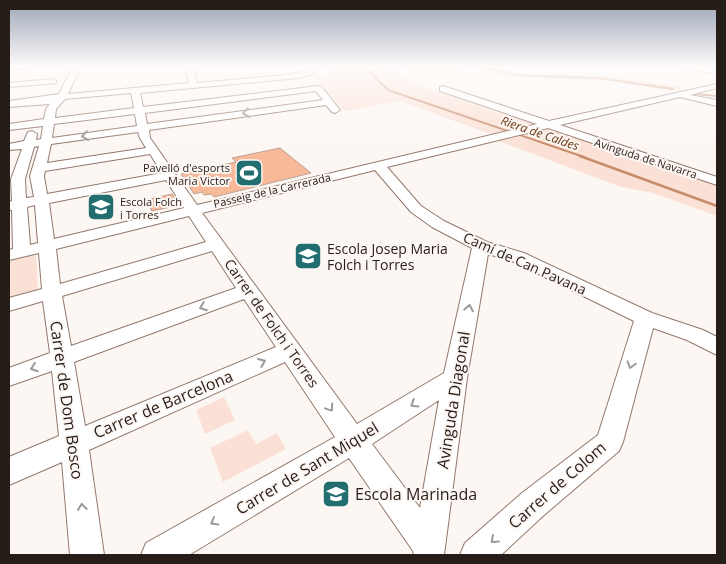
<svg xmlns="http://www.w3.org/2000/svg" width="726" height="564" viewBox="0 0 726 564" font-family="'Open Sans',sans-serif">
	<rect width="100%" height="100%" fill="#fdf7f4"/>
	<!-- green -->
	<g fill="#fbe1d5">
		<path d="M332,66H387L410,82L510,117H535L717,177V216L653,193L621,187L496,140L502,138L399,101L344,111L316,78L329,75Z"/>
		<path d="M400,66H452L467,72L426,77Z"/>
		<path d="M469,66H487L523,74L623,78L687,88L670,91L620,82L516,77L500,75Z"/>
		<path d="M30,255L36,256L38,289L32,294L9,301V260Z"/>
		<path d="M224,397L235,420L205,434L196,410Z"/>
		<path d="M248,430L256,444L277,433L286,449L223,482L210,448Z"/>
	</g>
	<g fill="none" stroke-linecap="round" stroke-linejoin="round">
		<!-- stream-far1 -->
		<g stroke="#c78c6c" stroke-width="2">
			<path d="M364,66L388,90L584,157"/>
			<path d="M478,66L515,75L599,78L673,89"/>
			<path d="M693,94L717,96"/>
		</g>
		<!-- stream -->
		<path stroke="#c78c6c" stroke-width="2.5" d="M580,156L717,206"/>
	</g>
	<!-- building -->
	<g fill="#f8b998" stroke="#bda294">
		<path d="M280,148L311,173L214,197L211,194L204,195L202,192L194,194L181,174L236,162L232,158Z"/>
		<path d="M172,194L180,205L152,211L146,200Z"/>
	</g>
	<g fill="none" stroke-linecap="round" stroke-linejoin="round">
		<!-- minor casing -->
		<g stroke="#91786b" stroke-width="2">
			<g id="minor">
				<path d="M9,66H36L32,68L9,70Z"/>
				<path d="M73,66H81L68,94L189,83L184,66H192L197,83L297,74L309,70L306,66H314L316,73L298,78L140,93L143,107L318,86H321L340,110L335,113L332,112L326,105L149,130L150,138L197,205L537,124L440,91V87L443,86L549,121L717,84V88L690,95L717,100V106L680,97L560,125L717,177V185L548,128L387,167L421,206L444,221L487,242L524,253L652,313L703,330L717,337V355L687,340L653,328L623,442L619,451L544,515L501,555H460L465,543L522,493L598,435L634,321L512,261L488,254L467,378L444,555H414L413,551L349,458L189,555H141L146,543L335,437L285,362L89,450L104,555H70L62,462L9,485V457L59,436L52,371L9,386V368L50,353L43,301L9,311V298L42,289L39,253L9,260V250L13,249L12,210H9V202L12,201L11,179L22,149L9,150V144L24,141L28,132L32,131L37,134L36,140L41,139L43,126L9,130V124L44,119L46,109L50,104L9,107V101L59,94ZM316,91L323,100L147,124L145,113ZM131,93L134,108L55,118L56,109L65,99ZM135,114L137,126L52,138L54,124ZM138,132L140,138L146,148L47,163L51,144ZM39,146L30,176L34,197L26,198L25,179L34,147ZM150,154L162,173L47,194L44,176L45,171ZM375,170L411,212L432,227L472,248L444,373L357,424L202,213ZM166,180L184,208L54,239L49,203ZM35,205L38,243L30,245L27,207ZM189,216L206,242L60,284L56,249ZM212,251L236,288L71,346L62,296ZM244,299L276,347L85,426L74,362ZM439,400L420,508L372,444Z"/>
				<path d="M672,66H691L717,70V74Z"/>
				<path d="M53,79L57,81L56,83L9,87V83Z"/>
			</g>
		</g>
		<!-- minor -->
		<use href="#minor" fill="#fff" fill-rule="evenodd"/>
	</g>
	<!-- one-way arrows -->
	<defs><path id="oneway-chevron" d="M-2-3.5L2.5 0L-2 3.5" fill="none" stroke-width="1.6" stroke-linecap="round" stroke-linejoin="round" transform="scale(1.25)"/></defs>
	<g stroke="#9e9997">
		<use href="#oneway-chevron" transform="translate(246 113) rotate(172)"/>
		<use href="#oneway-chevron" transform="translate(85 136) rotate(172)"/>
		<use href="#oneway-chevron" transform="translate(203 307) rotate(160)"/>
		<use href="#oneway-chevron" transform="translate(469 308) rotate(-79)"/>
		<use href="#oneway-chevron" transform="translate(262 362) rotate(-23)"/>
		<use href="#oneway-chevron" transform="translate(631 365) rotate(106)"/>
		<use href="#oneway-chevron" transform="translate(34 368) rotate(160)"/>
		<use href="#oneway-chevron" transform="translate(414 404) rotate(148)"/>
		<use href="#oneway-chevron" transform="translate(330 408) rotate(56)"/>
		<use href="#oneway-chevron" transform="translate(82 507) rotate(-97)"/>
		<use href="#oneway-chevron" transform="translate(214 522) rotate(150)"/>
		<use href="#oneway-chevron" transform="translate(494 540) rotate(138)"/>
	</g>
	<!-- sky -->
	<linearGradient id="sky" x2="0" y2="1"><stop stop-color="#9ba4b6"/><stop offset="0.46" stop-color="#fefbfa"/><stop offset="1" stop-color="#fefbfa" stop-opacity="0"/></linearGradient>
	<rect width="726" height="145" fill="url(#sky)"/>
	<!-- icons -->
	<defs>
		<g id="stadium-square" transform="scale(1.4375)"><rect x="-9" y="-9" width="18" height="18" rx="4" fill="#216d70" stroke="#fdf7f4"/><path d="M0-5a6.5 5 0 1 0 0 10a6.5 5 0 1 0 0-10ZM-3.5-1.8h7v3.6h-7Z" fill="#fff"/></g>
		<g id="school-square" transform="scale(1.4375)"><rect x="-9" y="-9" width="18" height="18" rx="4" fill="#216d70" stroke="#fdf7f4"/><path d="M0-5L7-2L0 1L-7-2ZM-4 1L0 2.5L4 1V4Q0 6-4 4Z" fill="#fff"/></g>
	</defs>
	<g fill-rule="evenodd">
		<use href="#stadium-square" x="249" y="173"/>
		<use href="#school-square" x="101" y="207"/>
		<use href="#school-square" x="308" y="256"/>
		<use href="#school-square" x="336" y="494"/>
	</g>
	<g text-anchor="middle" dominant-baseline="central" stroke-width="4" stroke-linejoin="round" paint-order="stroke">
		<!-- far-street labels -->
		<g font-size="11" fill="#271d18" stroke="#fdf7f4">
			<text transform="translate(646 158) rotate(18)">Avinguda de Navarra</text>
			<text transform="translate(272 190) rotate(-13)">Passeig de la Carrerada</text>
		</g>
		<!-- far-poi labels -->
		<g font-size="11" fill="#271d18" stroke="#fdf7f4" text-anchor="end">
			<text x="230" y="167">Pavelló d'esports<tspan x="230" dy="13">Maria Victor</tspan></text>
			<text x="120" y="201" text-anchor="start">Escola Folch<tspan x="120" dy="13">i Torres</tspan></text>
		</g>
		<!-- far-water labels -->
		<g font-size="12" font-style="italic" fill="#69320d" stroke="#fdf7f4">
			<text transform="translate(540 133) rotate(19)">Riera de Caldes</text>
		</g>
		<!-- poi labels -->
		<g font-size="14" fill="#271d18" stroke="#fdf7f4" text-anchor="start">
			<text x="327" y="248">Escola Josep Maria<tspan x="327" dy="16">Folch i Torres</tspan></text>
		</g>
		<!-- street labels -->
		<g font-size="14" fill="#271d18" stroke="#fdf7f4">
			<text transform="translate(525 263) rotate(24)">Camí de Can Pavana</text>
			<text transform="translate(272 323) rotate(55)">Carrer de Folch i Torres</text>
		</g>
		<!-- near-street labels -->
		<g font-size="16" fill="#271d18" stroke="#fdf7f4">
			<text transform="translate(67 400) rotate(82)">Carrer de Dom Bosco</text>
			<text transform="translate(453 400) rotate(-81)">Avinguda Diagonal</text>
			<text transform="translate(163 404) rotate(-23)">Carrer de Barcelona</text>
			<text transform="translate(307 468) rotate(-31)">Carrer de Sant Miquel</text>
			<text transform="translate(557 485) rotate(-41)">Carrer de Colom</text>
		</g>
		<!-- near-poi labels -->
		<g font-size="16" fill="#271d18" stroke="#fdf7f4" text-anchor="start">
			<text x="355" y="494">Escola Marinada</text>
		</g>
	</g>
	<!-- border -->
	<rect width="726" height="564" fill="none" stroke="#271d18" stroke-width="20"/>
</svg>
